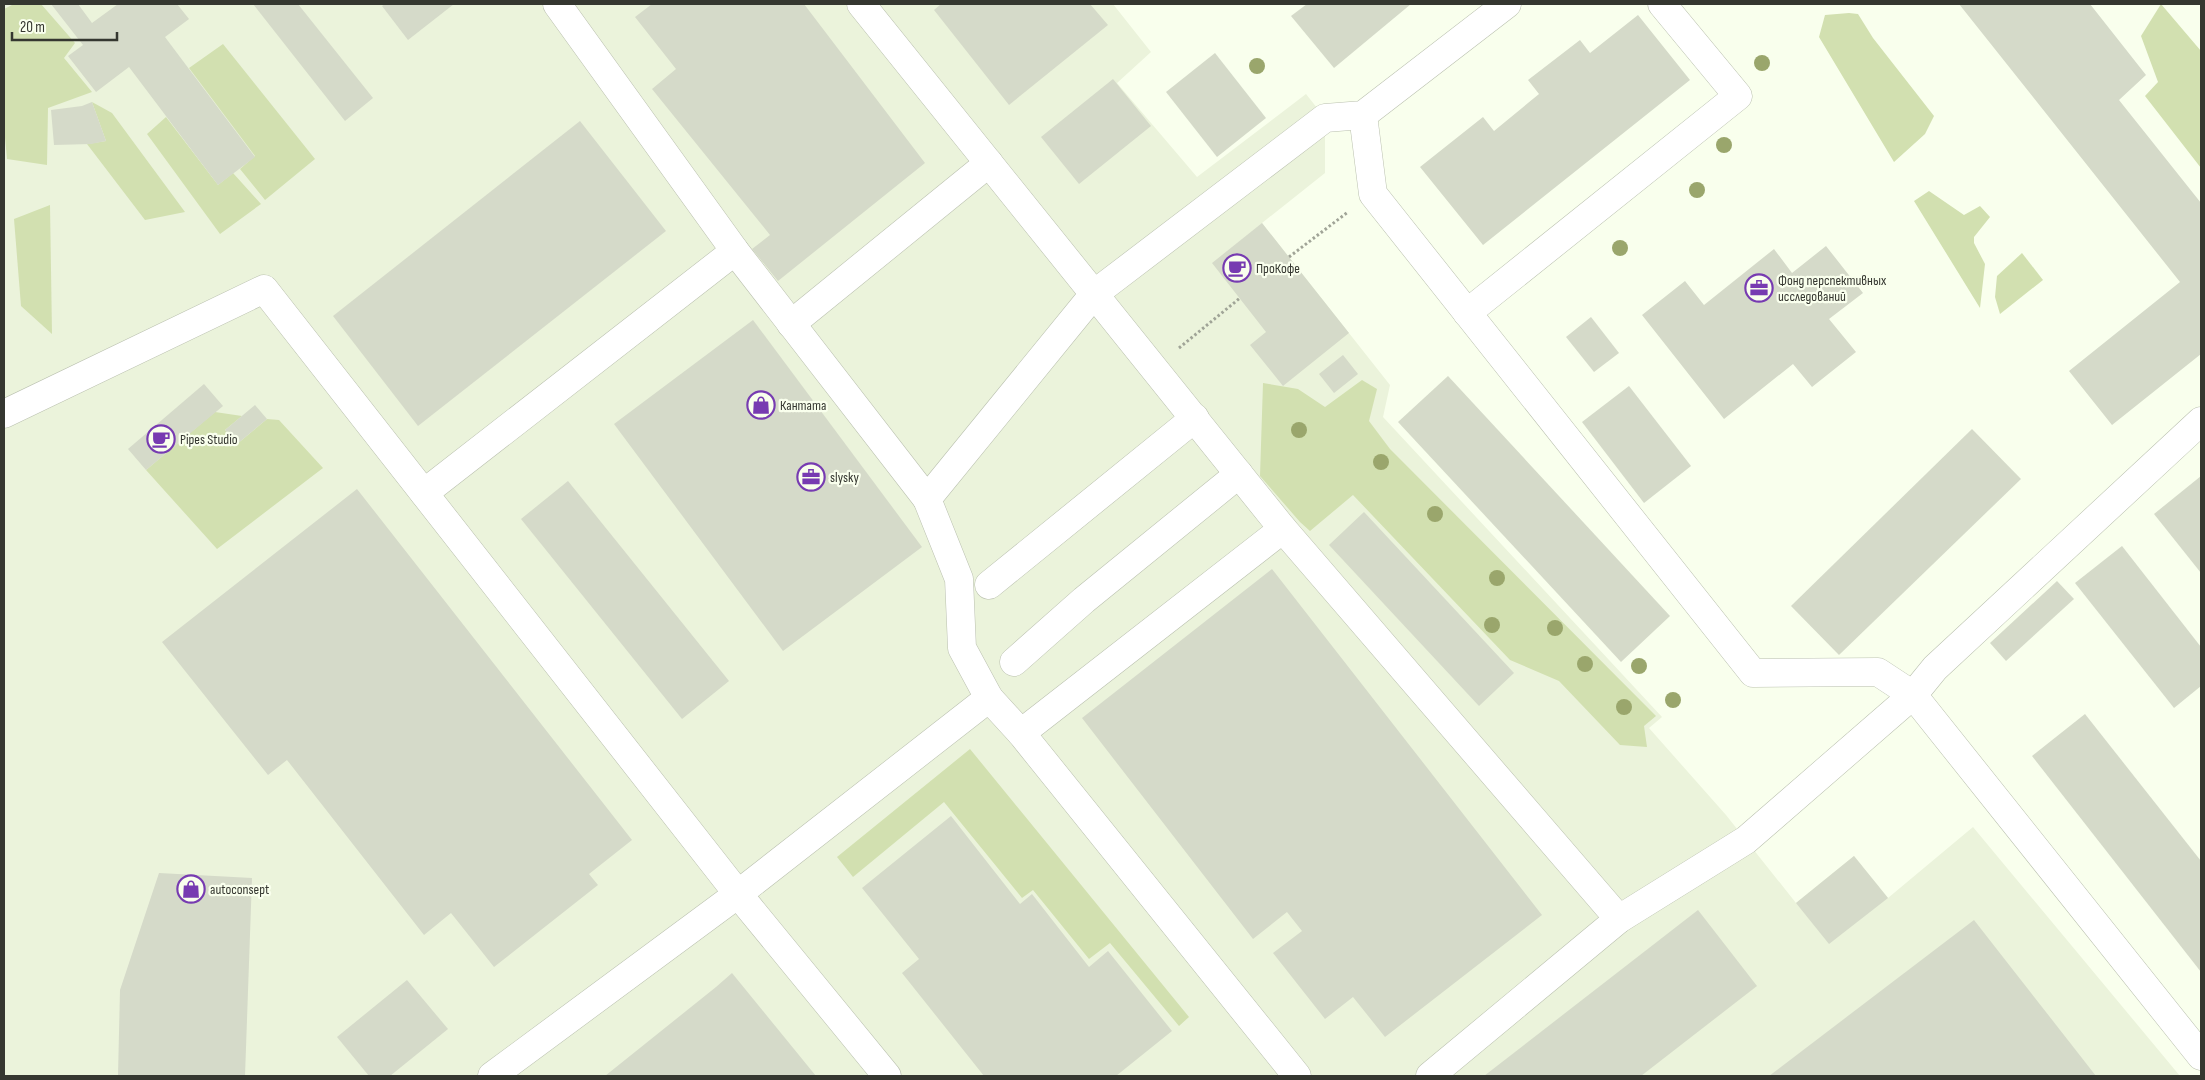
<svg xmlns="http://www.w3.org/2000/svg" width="2205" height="1080" viewBox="0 0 2205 1080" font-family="'Sofia Sans Condensed',sans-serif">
	<rect width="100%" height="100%" fill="#f9ffed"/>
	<!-- built -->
	<path fill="#ebf3db" d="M4,4H1113L1151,52L1117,83L1197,177L1306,94L1325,118V173L1262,223L1390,385L1383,417L1662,717L1649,728L1726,815L1796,903L1854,856L1888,898L1973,827L2180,1076H4Z"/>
	<!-- green -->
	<g fill="#d2e0b0">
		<path d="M14,4H41L75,43L64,58L92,92L48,108L47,165L7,159L4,127V9Z"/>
		<path d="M2161,4L2201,51V168L2145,96L2158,82L2141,36Z"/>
		<path d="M1849,13L1858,14L1873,38L1934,116L1925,134L1894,162L1819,37L1825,15Z"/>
		<path d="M223,44L315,159L265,200L240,169L255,156L189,68Z"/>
		<path d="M92,102L112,113L185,212L145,220L87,144L106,141Z"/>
		<path d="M166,117L218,185L233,173L261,204L220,234L147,134Z"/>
		<path d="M1929,191L1964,215L1980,206L1990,217L1974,237V243L1985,264L1980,308L1914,201Z"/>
		<path d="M50,205L52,334L21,306L14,219Z"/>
		<path d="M2022,253L2043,280L2000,314L1995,297L1997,276Z"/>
		<path d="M1362,380L1377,389L1369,421L1390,449L1656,716L1644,726L1647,747L1620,745L1559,681L1510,660L1353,495L1310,531L1300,522L1260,476L1263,383L1298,389L1325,407Z"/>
		<path d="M215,412L242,416L225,430L237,444L267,419L279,420L323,468L217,549L146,470Z"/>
		<path d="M970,749L1189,1017L1179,1026L1110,943L1089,959L1033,890L1022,898L944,802L853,877L837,857Z"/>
	</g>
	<!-- building -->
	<g fill="#d5dac9">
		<path d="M51,4H78L92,23L118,4H177L189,19L165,37L255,157L218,185L129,67L96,92L68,56L83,45Z"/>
		<path d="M253,4H298L373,98L345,121Z"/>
		<path d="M385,4H454L408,40L382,6Z"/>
		<path d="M652,4H804L925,163L778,281L752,249L770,235L652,89L676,69L635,17Z"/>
		<path d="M941,4H1090L1108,25L1009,105L934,10Z"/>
		<path d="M1307,4H1411L1334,68L1291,16Z"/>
		<path d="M1959,4H2090L2146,75L2119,100L2201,203V354L2112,425L2069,371L2180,282Z"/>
		<path d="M1638,15L1690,80L1483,245L1420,167L1483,117L1494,131L1539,94L1528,80L1580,40L1590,53Z"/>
		<path d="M1215,53L1266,118L1217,157L1166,92Z"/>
		<path d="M1113,79L1151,126L1079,184L1041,137Z"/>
		<path d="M92,102L106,141L91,144L54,145L51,110L82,106Z"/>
		<path d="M580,121L666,231L418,426L333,316Z"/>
		<path d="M1262,223L1349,333L1283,386L1250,345L1266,332L1212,263Z"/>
		<path d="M1826,246L1863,293L1829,319L1856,352L1812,387L1793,364L1724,419L1642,315L1685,281L1704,305L1774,249L1792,273Z"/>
		<path d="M1591,317L1619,353L1594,372L1566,337Z"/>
		<path d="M753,320L922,547L783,651L614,424Z"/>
		<path d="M1343,355L1358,374L1334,393L1319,374Z"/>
		<path d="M1448,376L1670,616L1621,662L1398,422Z"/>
		<path d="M204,384L223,406L146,470L128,449Z"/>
		<path d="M1629,386L1691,466L1644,503L1582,422Z"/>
		<path d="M255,405L267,419L237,444L225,430Z"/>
		<path d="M1972,429L2021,479L1839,655L1791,606Z"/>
		<path d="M2201,476V573L2154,514Z"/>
		<path d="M568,481L729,681L682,719L521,519Z"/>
		<path d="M357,489L632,840L589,874L598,885L494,967L451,913L424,935L287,760L268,775L162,642Z"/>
		<path d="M1364,512L1514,673L1479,706L1329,545Z"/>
		<path d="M2122,546L2201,647V686L2174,708L2075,583Z"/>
		<path d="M1272,569L1542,915L1385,1037L1353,997L1325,1019L1273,953L1302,931L1287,912L1253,939L1082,718Z"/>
		<path d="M2057,581L2074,599L2006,661L1990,643Z"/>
		<path d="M2085,714L2201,861V972L2032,756Z"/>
		<path d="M951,816L1020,904L1032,894L1089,967L1108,951L1172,1031L1116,1076H984L902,973L919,959L862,888Z"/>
		<path d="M1854,856L1888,898L1829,944L1796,903Z"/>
		<path d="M159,873L252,878L245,1076H118L120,990Z"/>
		<path d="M1698,910L1757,986L1641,1076H1484Z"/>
		<path d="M1974,920L2096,1076H1769Z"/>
		<path d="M732,973L816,1076H605L716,987Z"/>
		<path d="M407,980L448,1029L390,1076H369L337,1037Z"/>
	</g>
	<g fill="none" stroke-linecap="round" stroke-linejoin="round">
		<!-- minor casing -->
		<g stroke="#bac0af" stroke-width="29">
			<g id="minor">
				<path d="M557,4L735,251L927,499L1094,294L1325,118L1363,115L1507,4"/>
				<path d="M861,4L1283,529L1619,919"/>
				<path d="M1363,115L1373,194L1753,673L1878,672L1913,695L2201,1056"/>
				<path d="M1467,313L1738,96L1662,4"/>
				<path d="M791,324L989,163"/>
				<path d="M4,414L264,289L738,894L887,1076"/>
				<path d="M424,493L735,251"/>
				<path d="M927,499L959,579L962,648L989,698"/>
				<path d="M989,585L1195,418"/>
				<path d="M1014,662L1084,600L1239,474"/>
				<path d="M1021,733L1297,1076"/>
				<path d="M492,1076L738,894L989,698L1021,733L1283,529"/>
				<path d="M1430,1076L1619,919L1746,840L1913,695L1935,668L2201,421"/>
			</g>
		</g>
		<!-- path -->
		<g stroke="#a0a497" stroke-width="3" stroke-dasharray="2.5 2.5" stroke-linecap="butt">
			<path d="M1289,257L1348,212"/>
			<path d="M1179,348L1240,298"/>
		</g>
		<!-- minor -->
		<use href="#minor" stroke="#fff" stroke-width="28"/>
	</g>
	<!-- trees -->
	<g fill="#9aa66c">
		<circle cx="1762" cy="63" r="8"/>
		<circle cx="1257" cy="66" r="8"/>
		<circle cx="1724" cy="145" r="8"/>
		<circle cx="1697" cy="190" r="8"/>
		<circle cx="1620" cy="248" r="8"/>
		<circle cx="1299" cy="430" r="8"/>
		<circle cx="1381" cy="462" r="8"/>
		<circle cx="1435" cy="514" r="8"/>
		<circle cx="1497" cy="578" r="8"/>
		<circle cx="1492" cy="625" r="8"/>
		<circle cx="1555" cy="628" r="8"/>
		<circle cx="1585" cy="664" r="8"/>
		<circle cx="1639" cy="666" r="8"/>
		<circle cx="1673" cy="700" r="8"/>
		<circle cx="1624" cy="707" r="8"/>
	</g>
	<!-- icons -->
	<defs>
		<g id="cafe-ring" transform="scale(1.4375)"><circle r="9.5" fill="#f9ffed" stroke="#773bb1" stroke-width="1.5"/><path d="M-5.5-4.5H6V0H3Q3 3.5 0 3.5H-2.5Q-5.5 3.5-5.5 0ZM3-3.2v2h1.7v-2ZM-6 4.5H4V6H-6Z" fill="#773bb1"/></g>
		<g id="office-ring" transform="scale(1.4375)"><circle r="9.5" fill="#f9ffed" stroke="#773bb1" stroke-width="1.5"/><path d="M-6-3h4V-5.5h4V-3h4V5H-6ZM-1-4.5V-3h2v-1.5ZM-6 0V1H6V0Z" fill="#773bb1"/></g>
		<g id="shop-ring" transform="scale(1.4375)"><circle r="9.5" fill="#f9ffed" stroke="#773bb1" stroke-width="1.5"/><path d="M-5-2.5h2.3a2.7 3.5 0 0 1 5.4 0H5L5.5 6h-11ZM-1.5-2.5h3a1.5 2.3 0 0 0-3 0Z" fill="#773bb1"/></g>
	</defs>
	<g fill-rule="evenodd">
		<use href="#cafe-ring" x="1237" y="268"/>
		<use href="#office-ring" x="1759" y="288"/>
		<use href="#shop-ring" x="761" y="405"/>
		<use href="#cafe-ring" x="161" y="439"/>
		<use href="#office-ring" x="811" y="477"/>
		<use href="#shop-ring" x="191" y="889"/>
	</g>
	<g text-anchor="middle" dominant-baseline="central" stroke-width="4.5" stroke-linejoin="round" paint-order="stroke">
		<!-- poi labels -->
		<g font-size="14" fill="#353730" stroke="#f9ffed" text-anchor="start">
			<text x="1256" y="268">ПроКофе</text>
			<text x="1778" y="280">Фонд перспективных<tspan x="1778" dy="16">исследований</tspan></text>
			<text x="780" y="405">Кантата</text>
			<text x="180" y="439">Pipes Studio</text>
			<text x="830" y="477">slysky</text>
			<text x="210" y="889">autoconsept</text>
		</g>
	</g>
	<!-- border -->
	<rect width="2205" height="1080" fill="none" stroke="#353730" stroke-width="10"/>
	<!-- scale -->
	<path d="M12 32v8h105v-8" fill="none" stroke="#353730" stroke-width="2.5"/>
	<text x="20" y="32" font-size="15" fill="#353730" stroke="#f9ffed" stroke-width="4" paint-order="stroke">20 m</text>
</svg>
